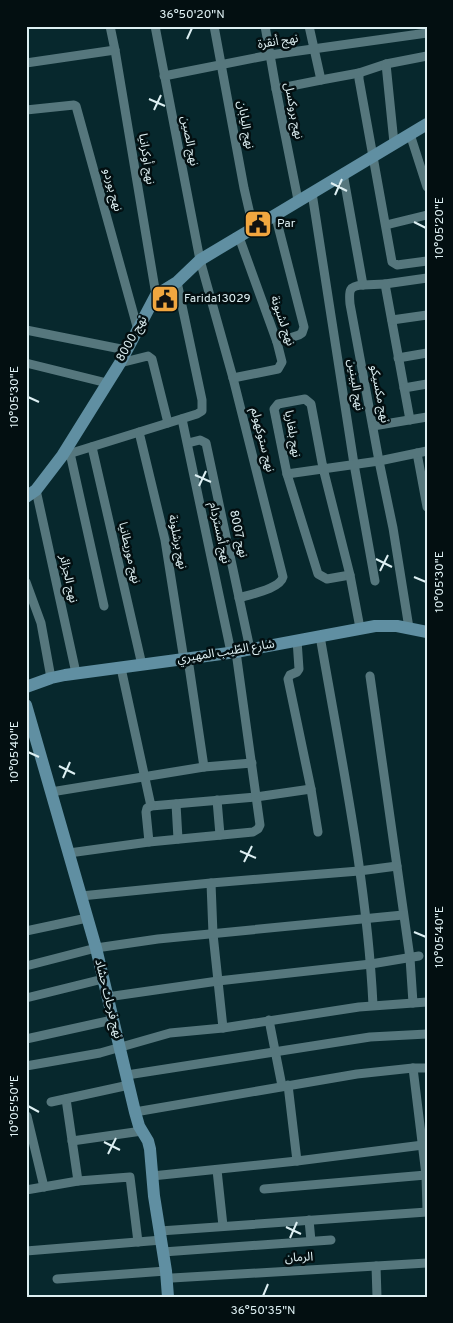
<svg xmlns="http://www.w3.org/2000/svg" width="453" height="1323" viewBox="0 0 453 1323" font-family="Overpass,'Noto Sans Arabic',sans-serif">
	<rect width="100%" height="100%" fill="#07282d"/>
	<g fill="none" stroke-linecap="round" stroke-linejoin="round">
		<!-- street -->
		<g stroke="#56777d" stroke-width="9">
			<path d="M110,26L115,50L156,295"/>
			<path d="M155,26L200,260L233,378L283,577C280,589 251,594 239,598"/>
			<path d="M214,26L244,188L253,227"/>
			<path d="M265,26L276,89L298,200"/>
			<path d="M427,56L386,64L359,73V79L392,262L397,265L427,261"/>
			<path d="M26,63L115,50"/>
			<path d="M386,64L394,143"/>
			<path d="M164,76L270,55L427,33"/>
			<path d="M321,80L359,73"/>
			<path d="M276,89L321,80L309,26"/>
			<path d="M26,110L74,105L76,106L138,330"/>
			<path d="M410,134L427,187"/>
			<path d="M343,173L363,285C348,286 349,291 350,304L379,461L393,528L409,628"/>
			<path d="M312,193L354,464L375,581"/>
			<path d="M275,214L304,327L302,333L299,335L277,342"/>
			<path d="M386,225L427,215"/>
			<path d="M385,284L427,278"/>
			<path d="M363,285L385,284L410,420"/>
			<path d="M392,320L427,315"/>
			<path d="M26,330L126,350"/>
			<path d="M398,358L427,353"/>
			<path d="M26,363L107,383"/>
			<path d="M120,363L148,356L152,359L168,423"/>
			<path d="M233,378L278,369L282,362L277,342L239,237"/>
			<path d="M404,388L427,384"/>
			<path d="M182,419L231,652"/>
			<path d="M373,426L427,417"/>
			<path d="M139,432L165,540L184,660"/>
			<path d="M188,443L200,440L206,443L250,649"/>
			<path d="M92,447L142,665"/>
			<path d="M70,453L104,606"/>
			<path d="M417,453L427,507"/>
			<path d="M62,456L197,414L202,411V400L177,282"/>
			<path d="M287,474L318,574L327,579L350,575"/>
			<path d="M36,490L76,673"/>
			<path d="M26,582L41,623L51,678"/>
			<path d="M360,628L350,575L323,468L311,404L305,399L278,404L274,409L287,474L379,461L427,451"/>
			<path d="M320,636C341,758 367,881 373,1005"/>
			<path d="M297,640L299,669L297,672L290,675L288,679L311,789L318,832"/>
			<path d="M188,659L204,767"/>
			<path d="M121,668L151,806L256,797L311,789"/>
			<path d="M370,676L410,958L413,1003"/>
			<path d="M51,792L204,767L252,763"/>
			<path d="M217,800L220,835"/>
			<path d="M176,804L178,839"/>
			<path d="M149,842L146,812L147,808L151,806"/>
			<path d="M69,853L149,842L253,832L258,829L260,825L236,652"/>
			<path d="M211,883L213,934L223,1028"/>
			<path d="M81,896L211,883L359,871L397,866"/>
			<path d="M26,931L87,918"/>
			<path d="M26,966L96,948L158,939L403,915"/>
			<path d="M107,997L218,981L371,964L419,956"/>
			<path d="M26,998L103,979"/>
			<path d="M269,1020L282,1086"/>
			<path d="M26,1039L112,1020"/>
			<path d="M26,1066L100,1053L170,1033L223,1028L359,1007L427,1002"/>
			<path d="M413,1068L426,1175L427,1211"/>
			<path d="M127,1075L370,1037L427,1034"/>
			<path d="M288,1085L297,1161"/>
			<path d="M66,1099L78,1181"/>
			<path d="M51,1102L129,1085"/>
			<path d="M135,1112L357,1074L413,1068H427"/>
			<path d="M27,1116L44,1187"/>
			<path d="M72,1141L142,1131"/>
			<path d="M217,1170L223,1226"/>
			<path d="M152,1176L297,1161L423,1145"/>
			<path d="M264,1189L426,1175"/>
			<path d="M26,1190L78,1181L130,1177L138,1242"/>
			<path d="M309,1220L311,1241"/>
			<path d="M160,1231L427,1212"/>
			<path d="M26,1251L162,1240"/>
			<path d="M163,1252L331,1240"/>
			<path d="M376,1266L377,1297"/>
			<path d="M57,1279L166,1271"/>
			<path d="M167,1281L172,1278L427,1263"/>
		</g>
		<!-- secondary -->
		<g stroke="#608fa2" stroke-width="12">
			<path d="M26,497L36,490L62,456L120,363L156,295L177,282L200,260L427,124"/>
			<path d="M26,687L51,678L65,675L236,652L375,626H397L427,632"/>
			<path d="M26,705L96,948L135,1112L139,1126L148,1141L150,1149L154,1196L166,1271L168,1297"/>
		</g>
	</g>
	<!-- ticks -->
	<path fill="none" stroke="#ddeff2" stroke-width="2" d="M187,39L192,28M149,99L165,106M154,110L161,95M331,183L347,191M335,195L342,179M414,222L426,228M28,397L39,402M195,475L211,482M199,486L206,471M376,559L392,567M380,571L388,555M414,577L426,582M28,752L39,757M59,766L75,774M63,778L70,762M240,851L256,858M244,862L252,846M414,932L426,937M28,1106L39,1112M104,1142L120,1150M108,1154L116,1138M286,1227L301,1234M290,1238L297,1222M263,1296L268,1284"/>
	<!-- icons -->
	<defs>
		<g id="civic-square" transform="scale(1.4375)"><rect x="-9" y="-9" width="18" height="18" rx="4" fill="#f1a63f" stroke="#030f11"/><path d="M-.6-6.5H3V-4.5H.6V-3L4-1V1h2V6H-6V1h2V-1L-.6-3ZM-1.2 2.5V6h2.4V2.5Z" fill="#111"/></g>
	</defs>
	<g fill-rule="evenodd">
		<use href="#civic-square" x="258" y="224"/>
		<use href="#civic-square" x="165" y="299"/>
	</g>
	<g text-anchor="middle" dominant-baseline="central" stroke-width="5" stroke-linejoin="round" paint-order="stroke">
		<!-- street labels -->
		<g font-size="12" fill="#ddeff2" stroke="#030f11">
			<text transform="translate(278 42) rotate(-9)">نهج أنقرة</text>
			<text transform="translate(293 111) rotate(79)">نهج بروكسل</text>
			<text transform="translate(245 125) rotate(80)">نهج اليابان</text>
			<text transform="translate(189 141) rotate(79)">نهج الصين</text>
			<text transform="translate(146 159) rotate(81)">نهج أوكرانيا</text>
			<text transform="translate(112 190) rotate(75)">نهج بوردو</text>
			<text transform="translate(282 321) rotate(71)">نهج لشبونة</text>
			<text transform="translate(132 339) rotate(-61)">نهج 8000</text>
			<text transform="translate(355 385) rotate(81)">نهج البينين</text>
			<text transform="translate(379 394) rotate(79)">نهج مكسيكو</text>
			<text transform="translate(292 434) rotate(80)">نهج بلغاريا</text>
			<text transform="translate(262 440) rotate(76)">نهج ستوكهولم</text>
			<text transform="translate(219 533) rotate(78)">نهج أمستردام</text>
			<text transform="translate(238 534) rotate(78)">نهج 8007</text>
			<text transform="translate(177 542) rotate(79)">نهج برشلونة</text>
			<text transform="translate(129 553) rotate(77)">نهج موريطانيا</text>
			<text transform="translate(68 579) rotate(78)">نهج الجزائر</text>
			<text transform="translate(226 652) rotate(-9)">شارع الطّيب المهيري</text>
			<text transform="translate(108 999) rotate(76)">نهج فرحات حشاد</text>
			<text transform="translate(299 1258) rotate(-3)">الرمان</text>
		</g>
		<!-- poi labels -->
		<g font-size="12" fill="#ddeff2" stroke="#030f11" text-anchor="start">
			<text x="277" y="224">Par</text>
			<text x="184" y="299">Farida13029</text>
		</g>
	</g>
	<!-- border -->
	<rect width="453" height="1323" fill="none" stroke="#030f11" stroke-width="55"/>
	<rect x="28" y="28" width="398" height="1268" fill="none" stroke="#ddeff2" stroke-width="2"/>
	<g font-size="12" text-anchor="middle" fill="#ddeff2">
		<text x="192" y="18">36°50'20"N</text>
		<text transform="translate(439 228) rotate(-90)" y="4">10°05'20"E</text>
		<text transform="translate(14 397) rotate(-90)" y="4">10°05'30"E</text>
		<text transform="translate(439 582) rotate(-90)" y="4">10°05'30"E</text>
		<text transform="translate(14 752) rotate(-90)" y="4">10°05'40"E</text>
		<text transform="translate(439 937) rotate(-90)" y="4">10°05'40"E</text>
		<text transform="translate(14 1106) rotate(-90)" y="4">10°05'50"E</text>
		<text x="263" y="1314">36°50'35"N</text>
	</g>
</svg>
